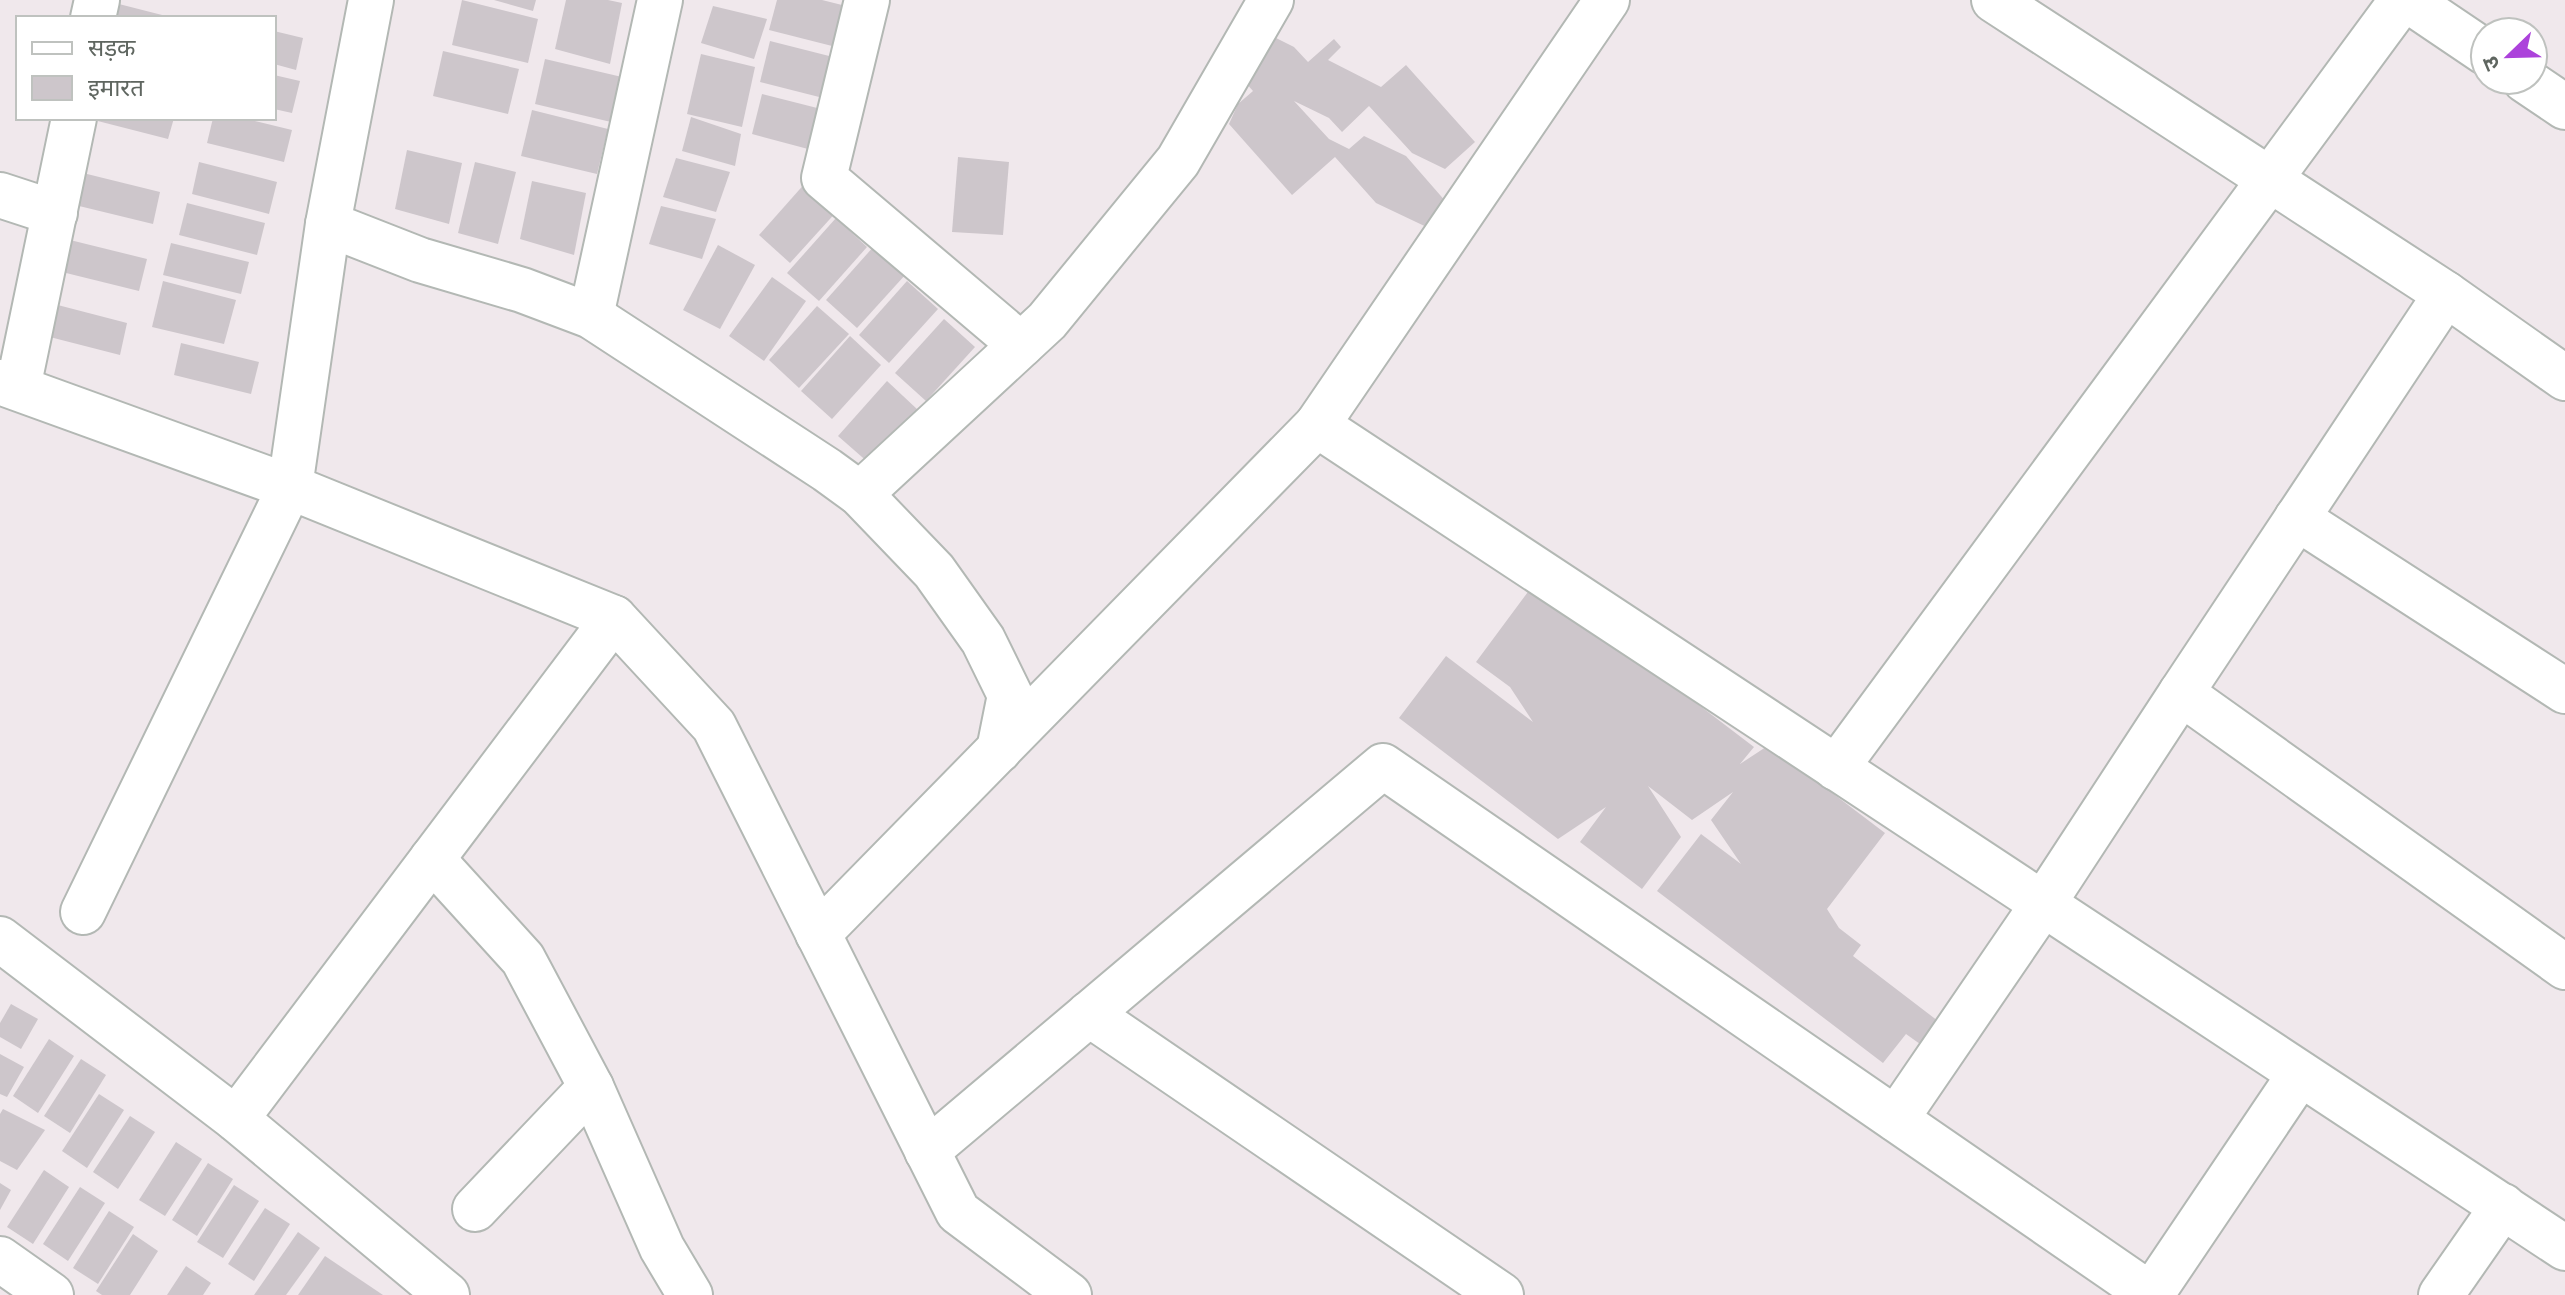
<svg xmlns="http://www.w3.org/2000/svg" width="2565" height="1295" viewBox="0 0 2565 1295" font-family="Rubik,'Noto Sans Devanagari',sans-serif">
	<rect width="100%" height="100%" fill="#f0e8ec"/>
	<!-- building -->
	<g fill="#cdc6cb">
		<path d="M462,0L538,19L528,63L452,45Z"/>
		<path d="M494,0H536L533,11Z"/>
		<path d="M566,0H608L622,3L610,64L555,49Z"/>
		<path d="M777,0H822L850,7L840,48L769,30Z"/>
		<path d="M111,2L170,17V18H107Z"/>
		<path d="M713,6L767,19L754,59L701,43Z"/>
		<path d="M274,31L303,38L296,70L274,64Z"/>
		<path d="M1276,38L1294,47L1308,62L1334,39L1341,47L1328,60L1381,87L1406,65L1475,142L1445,169L1412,153L1369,106L1342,132L1329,118L1294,101L1329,139L1349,149L1364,136L1406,156L1447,203L1435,231L1376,203L1335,157L1292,195L1229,124L1238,104L1253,91L1237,73Z"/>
		<path d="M770,41L841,59L831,100L760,82Z"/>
		<path d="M443,51L519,69L508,114L433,96Z"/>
		<path d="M701,54L755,67L742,127L687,114Z"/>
		<path d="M545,59L622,77L611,122L535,104Z"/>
		<path d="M274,75L300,81L292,113L274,109Z"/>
		<path d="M762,94L833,112L823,153L752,134Z"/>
		<path d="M532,110L608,129L597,174L521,156Z"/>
		<path d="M691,117L741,134L735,166L682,151Z"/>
		<path d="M86,118H174L168,139Z"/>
		<path d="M213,118H243L292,130L284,162L207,143Z"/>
		<path d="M407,150L462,163L449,224L395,209Z"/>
		<path d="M958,157L1009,162L1003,235L952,232Z"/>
		<path d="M676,158L730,172L716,212L663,197Z"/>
		<path d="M199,162L277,182L269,214L192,194Z"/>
		<path d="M475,162L516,172L498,244L458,233Z"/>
		<path d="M83,173L160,192L153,224L75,205Z"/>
		<path d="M532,181L586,193L574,255L520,239Z"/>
		<path d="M807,181L839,209L790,263L759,235Z"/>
		<path d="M187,203L265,223L257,255L179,235Z"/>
		<path d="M661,206L716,219L702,259L649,244Z"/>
		<path d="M836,218L867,247L819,301L787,273Z"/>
		<path d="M70,240L147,259L139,291L62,272Z"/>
		<path d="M171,243L249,262L241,294L163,275Z"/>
		<path d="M718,245L755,265L720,329L683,310Z"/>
		<path d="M875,245L906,274L857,328L826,300Z"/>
		<path d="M772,277L806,301L764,361L729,336Z"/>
		<path d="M163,281L236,300L224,344L152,327Z"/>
		<path d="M907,281L938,309L889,363L859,335Z"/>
		<path d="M50,303L127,323L120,355L42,335Z"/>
		<path d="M817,306L849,334L799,388L769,360Z"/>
		<path d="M944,319L975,347L926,401L895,373Z"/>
		<path d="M850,336L881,365L832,419L801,391Z"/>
		<path d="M181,343L259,362L251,394L174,375Z"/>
		<path d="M887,381L918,410L870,464L838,436Z"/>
		<path d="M1536,581L1754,747L1740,764L1769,745L1885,833L1827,909L1839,928L1861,945L1853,956L1938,1021L1920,1044L1906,1034L1883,1063L1657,891L1701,834L1741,864L1711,820L1733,792L1692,820L1648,786L1681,837L1642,889L1580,842L1606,807L1558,839L1399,718L1446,656L1533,722L1510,687L1476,662Z"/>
		<path d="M11,1004L38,1019L21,1049L0,1037V1023Z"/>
		<path d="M49,1039L74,1056L38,1113L13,1096Z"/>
		<path d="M0,1054L24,1067L7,1097L0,1094Z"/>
		<path d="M81,1059L106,1075L70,1133L44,1116Z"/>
		<path d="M99,1094L124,1110L87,1168L62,1151Z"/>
		<path d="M3,1109L45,1130L17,1170L0,1161V1114Z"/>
		<path d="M130,1116L155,1132L118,1189L93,1172Z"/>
		<path d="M176,1142L202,1159L165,1216L139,1200Z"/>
		<path d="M208,1163L233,1179L197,1236L172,1220Z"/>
		<path d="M44,1170L69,1187L33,1244L7,1227Z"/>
		<path d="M0,1183L11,1190L0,1210Z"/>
		<path d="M234,1185L259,1201L223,1258L197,1242Z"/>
		<path d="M80,1187L105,1203L68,1261L43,1244Z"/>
		<path d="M265,1208L290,1224L254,1281L228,1264Z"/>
		<path d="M109,1211L134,1227L98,1284L73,1268Z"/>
		<path d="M298,1232L320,1248L286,1295H254Z"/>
		<path d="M133,1234L158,1251L130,1295H102L96,1291Z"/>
		<path d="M325,1256L383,1295H298Z"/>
		<path d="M186,1266L211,1283L203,1295H167Z"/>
	</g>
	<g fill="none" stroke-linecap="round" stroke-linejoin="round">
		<!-- minor casing -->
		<g stroke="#b3b8b4" stroke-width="48">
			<g id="minor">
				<path d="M867,0L824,178L1021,345"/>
				<path d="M1607,0L1317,425L2565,1248"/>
				<path d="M1994,0L2446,294L2181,693L2565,967"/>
				<path d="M2408,0L2485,52"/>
				<path d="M93,18L97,0"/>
				<path d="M2525,80L2565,107"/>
				<path d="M0,195L55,213"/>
				<path d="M328,224L420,260L522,290L591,316L827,470L860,494L934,571L983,640L1010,695L999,750"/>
				<path d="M2446,294L2565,378"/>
				<path d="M591,316L660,0"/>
				<path d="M0,382L290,487L83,912"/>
				<path d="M18,388L74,118"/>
				<path d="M860,494L1047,321L1178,161L1271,0"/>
				<path d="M2297,518L2565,691"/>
				<path d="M614,618L714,726L958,1212L1069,1295"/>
				<path d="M1836,768L2402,0"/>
				<path d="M432,859L523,959L591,1087L662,1248L690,1295"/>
				<path d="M818,934L1317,425"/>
				<path d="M0,939L236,1119L447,1295"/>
				<path d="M1089,1014L1501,1295"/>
				<path d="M236,1119L614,618L290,487L328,224L371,0"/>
				<path d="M1896,1119L2043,904L2181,693"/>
				<path d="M927,1151L1383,766L2151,1295L2300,1074"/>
				<path d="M475,1209L591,1087"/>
				<path d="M0,1259L51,1295"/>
				<path d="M2441,1295L2503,1206"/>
			</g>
		</g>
		<!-- minor -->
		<use href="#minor" stroke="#fff" stroke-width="44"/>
	</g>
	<!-- legend -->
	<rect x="16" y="16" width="260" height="104" fill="#ffffff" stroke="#bfc2bf" stroke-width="2"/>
	<rect x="32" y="42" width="40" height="12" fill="#ffffff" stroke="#bfc2bf" stroke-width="2"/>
	<text x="88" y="56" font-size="24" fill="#5f6660">सड़क</text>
	<rect x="32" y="76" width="40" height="24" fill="#cdc6cb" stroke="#bfc2bf" stroke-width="2"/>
	<text x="88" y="96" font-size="24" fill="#5f6660">इमारत</text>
	<!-- north arrow -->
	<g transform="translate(2509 56) rotate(247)"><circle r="38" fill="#ffffff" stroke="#bfc2bf" stroke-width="2"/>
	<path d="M0-6L14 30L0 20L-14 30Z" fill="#ac42db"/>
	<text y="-12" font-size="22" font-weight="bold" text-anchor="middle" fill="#5f6660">उ</text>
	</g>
</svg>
